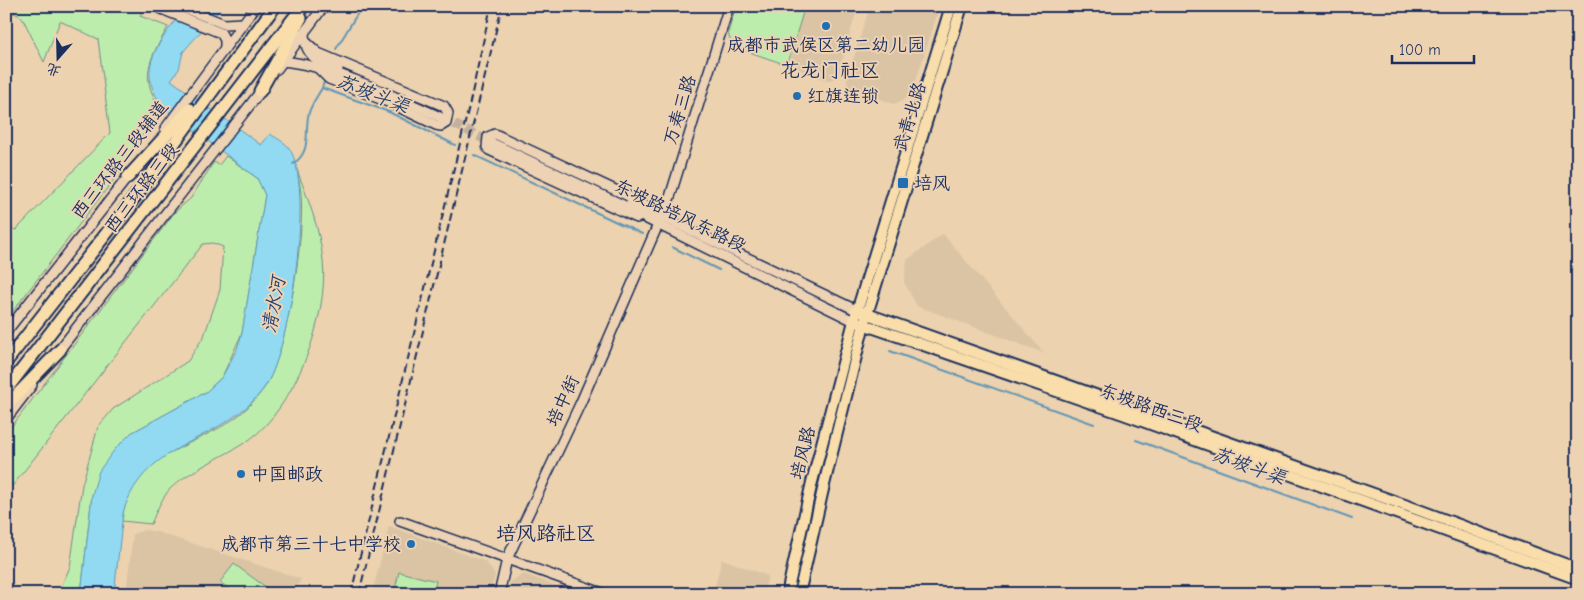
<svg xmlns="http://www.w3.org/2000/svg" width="1584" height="600" viewBox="0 0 1584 600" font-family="'Comic Neue','LXGW WenKai TC',sans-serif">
	<rect width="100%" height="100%" fill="#ecd2ae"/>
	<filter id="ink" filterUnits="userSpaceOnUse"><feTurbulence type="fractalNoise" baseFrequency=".02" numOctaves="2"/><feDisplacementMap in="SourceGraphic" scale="10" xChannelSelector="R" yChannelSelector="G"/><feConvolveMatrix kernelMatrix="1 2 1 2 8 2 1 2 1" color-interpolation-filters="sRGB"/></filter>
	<g filter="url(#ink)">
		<!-- built -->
		<g fill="#dac4a4">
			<path d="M805,6H858L837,77L828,81L787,65Z"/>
			<path d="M870,6H933L939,8L911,96L894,104L848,87L847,79Z"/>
			<path d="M943,234L1044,353L917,306L904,282L907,260Z"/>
			<path d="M389,526L486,562L495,575L490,594H372Z"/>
			<path d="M145,530L157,532L301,579L293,594H126L133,534Z"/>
			<path d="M722,559L768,576L763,594H713Z"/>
			<path d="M524,574L578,594H507L510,582Z"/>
		</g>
		<!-- green -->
		<g fill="#bdedac" stroke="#6c8e85">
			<path d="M6,6H136L143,9L140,16L168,27C150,59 138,76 161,109L160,114L135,144L121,170L6,320V227L16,230L110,133L98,39L60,21L44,62L24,21L20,16L6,9Z"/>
			<path d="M736,6H805L787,65L732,46L728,33Z"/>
			<path d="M226,156L257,178L265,195L242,333L222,377L206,392L131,433L92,495L81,594H58L70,567L82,485L98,427L113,409L188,361L204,336L220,290L223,247L213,243L203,244L6,494V434L175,212L191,198L214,162L219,165Z"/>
			<path d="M296,167C307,197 320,228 323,261C329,317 295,407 249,440C227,455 184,473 169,490C161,500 156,512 151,524L122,521C129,449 206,447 246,409C253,402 263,391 268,382C288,343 305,238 301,193C300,184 298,175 296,167Z"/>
			<path d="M234,564L267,588L263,594H236L220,582Z"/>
			<path d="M399,572L436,581L433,594H394Z"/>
		</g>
		<!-- water -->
		<path fill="#91daf2" stroke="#6296b7" d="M186,6L222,7L183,52L179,69L171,80L261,145L270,134C276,138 285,142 289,148C315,184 290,349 266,385C227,444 145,437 123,513L114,594H81L92,495L99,471L115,449L131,433L206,392L222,377L237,349L242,333L265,195L257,178L164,108C132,68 161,41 186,6Z"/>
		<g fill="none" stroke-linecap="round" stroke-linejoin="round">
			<!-- stream -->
			<g stroke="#6296b7" stroke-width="2">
				<path d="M336,49L362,6"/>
				<path d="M322,88L324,82"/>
				<path d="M474,155L642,234"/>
				<path d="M293,164C311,152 305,136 308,117C309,107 317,97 322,88L389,112L455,145"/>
				<path d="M672,247L719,270"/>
				<path d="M890,351L1094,424"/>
				<path d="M1136,440L1352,519"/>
			</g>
			<!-- secondary-tunnel -->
			<path stroke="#c2b19e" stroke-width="9" stroke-dasharray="9 4.5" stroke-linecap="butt" d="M442,118L490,142"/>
			<!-- tertiary casing -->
			<g stroke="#1b2f5e" stroke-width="12">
				<g id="tertiary">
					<path d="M306,42L318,53L444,106L448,113L446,123L441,126L436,125L388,102L329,79L318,68"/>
					<path d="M641,216L637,218L489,150L487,147L488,137L495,134L641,202L650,210"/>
					<path d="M400,521L605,594"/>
					<path d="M6,594H7"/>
					<path d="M499,594L507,559L581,402L670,197L729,6"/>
				</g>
			</g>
			<!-- secondary casing -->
			<g stroke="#1b2f5e" stroke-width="12">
				<g id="secondary">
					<path d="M154,6L221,33L225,40V48"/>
					<path d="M179,6L224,24L242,23"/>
					<path d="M304,35C306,58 318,61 338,69"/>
					<path d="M283,61C334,66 395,97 442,118"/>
					<path d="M277,69L324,6"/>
					<path d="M165,129L256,6"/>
					<path d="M490,142L638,212L641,216L854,321"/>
					<path d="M631,202L856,310"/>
					<path d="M6,332L131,173"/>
					<path d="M57,353L264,87"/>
					<path d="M6,419L32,385"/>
				</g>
			</g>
			<!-- primary casing -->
			<g stroke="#1b2f5e" stroke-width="14">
				<g id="primary">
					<path d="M856,310L1416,509L1578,569"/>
					<path d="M854,321L1123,414L1578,579"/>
					<path d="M787,594L812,482L854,321L951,6"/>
					<path d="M799,594L824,485L864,324L962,6"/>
				</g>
			</g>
			<!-- trunk casing -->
			<g stroke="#1b2f5e" stroke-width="15">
				<g id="trunk">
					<path d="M260,91L301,18"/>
					<path d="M128,177L190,109"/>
					<path d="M6,362L131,202L275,6"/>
					<path d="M6,390L303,6"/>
					<path d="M6,406L60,350"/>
				</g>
			</g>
			<!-- tertiary -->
			<use href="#tertiary" stroke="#edd2b4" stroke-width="9"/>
			<!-- secondary -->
			<use href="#secondary" stroke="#edd2b4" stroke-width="9"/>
			<!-- primary -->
			<use href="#primary" stroke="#f9deab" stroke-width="10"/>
			<!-- trunk -->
			<use href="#trunk" stroke="#f9deab" stroke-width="11"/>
			<!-- rail -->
			<g stroke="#1b2f5e" stroke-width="2" stroke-dasharray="8 4" stroke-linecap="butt">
				<path d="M351,594L470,102L491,6"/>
				<path d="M359,594L502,6"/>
			</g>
		</g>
	</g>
	<!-- markers -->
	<g fill="#1f6fb2" stroke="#edd2b4" stroke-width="2">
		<circle cx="826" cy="26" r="5"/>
		<circle cx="797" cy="96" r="5"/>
		<rect x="897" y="177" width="12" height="12" rx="2.5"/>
		<circle cx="241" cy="474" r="5"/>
		<circle cx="411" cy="544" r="5"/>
	</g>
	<g text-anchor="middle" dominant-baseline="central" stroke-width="4" stroke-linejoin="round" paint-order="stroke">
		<!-- poi labels -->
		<g font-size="18" fill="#1b2f5e" stroke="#edd2b4" text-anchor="start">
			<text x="826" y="45" text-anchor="middle">成都市武侯区第二幼儿园</text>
			<text x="807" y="96">红旗连锁</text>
			<text x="914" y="183">培风</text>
			<text x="251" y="474">中国邮政</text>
			<text x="401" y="544" text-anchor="end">成都市第三十七中学校</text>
		</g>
		<!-- street labels -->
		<g font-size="18" fill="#1b2f5e" stroke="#edd2b4">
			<text transform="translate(680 110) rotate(-73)">万寿三路</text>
			<text transform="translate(910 117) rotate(-73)">武青北路</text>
			<text transform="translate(120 160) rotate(-52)">西三环路三段辅道</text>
			<text transform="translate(142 188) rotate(-52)">西三环路三段</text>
			<text transform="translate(680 216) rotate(26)">东坡路培风东路段</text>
			<text transform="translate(563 401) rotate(-65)">培中街</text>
			<text transform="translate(1151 408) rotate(20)">东坡路西三段</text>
			<text transform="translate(803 453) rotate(-76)">培风路</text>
		</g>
		<!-- water labels -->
		<g font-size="19" font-style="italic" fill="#27406d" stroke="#edd2b4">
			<text transform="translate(373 94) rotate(21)">苏坡斗渠</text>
			<text transform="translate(274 305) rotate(-80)">清水河</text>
			<text transform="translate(1249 466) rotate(20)">苏坡斗渠</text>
		</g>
		<!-- quarter labels -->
		<g font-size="20" fill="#1b2f5e" stroke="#edd2b4">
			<text x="830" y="70">花龙门社区</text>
			<text x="546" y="533">培风路社区</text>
		</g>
	</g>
	<!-- margin -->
	<rect width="1584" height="600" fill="none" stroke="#edd2b4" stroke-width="25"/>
	<rect x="12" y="12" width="1559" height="575" fill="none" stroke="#1b2f5e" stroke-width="2" filter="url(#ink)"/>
	<!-- north arrow -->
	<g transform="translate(58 58) rotate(200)" stroke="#edd2b4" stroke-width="4" paint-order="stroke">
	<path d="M0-4L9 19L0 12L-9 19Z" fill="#1b2f5e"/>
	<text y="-8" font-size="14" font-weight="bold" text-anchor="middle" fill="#1b2f5e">北</text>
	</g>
	<!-- scale -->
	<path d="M1392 55v8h82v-8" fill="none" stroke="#1b2f5e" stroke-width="2.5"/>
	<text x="1399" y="55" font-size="15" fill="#1b2f5e" stroke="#edd2b4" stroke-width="4" paint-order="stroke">100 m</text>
</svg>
